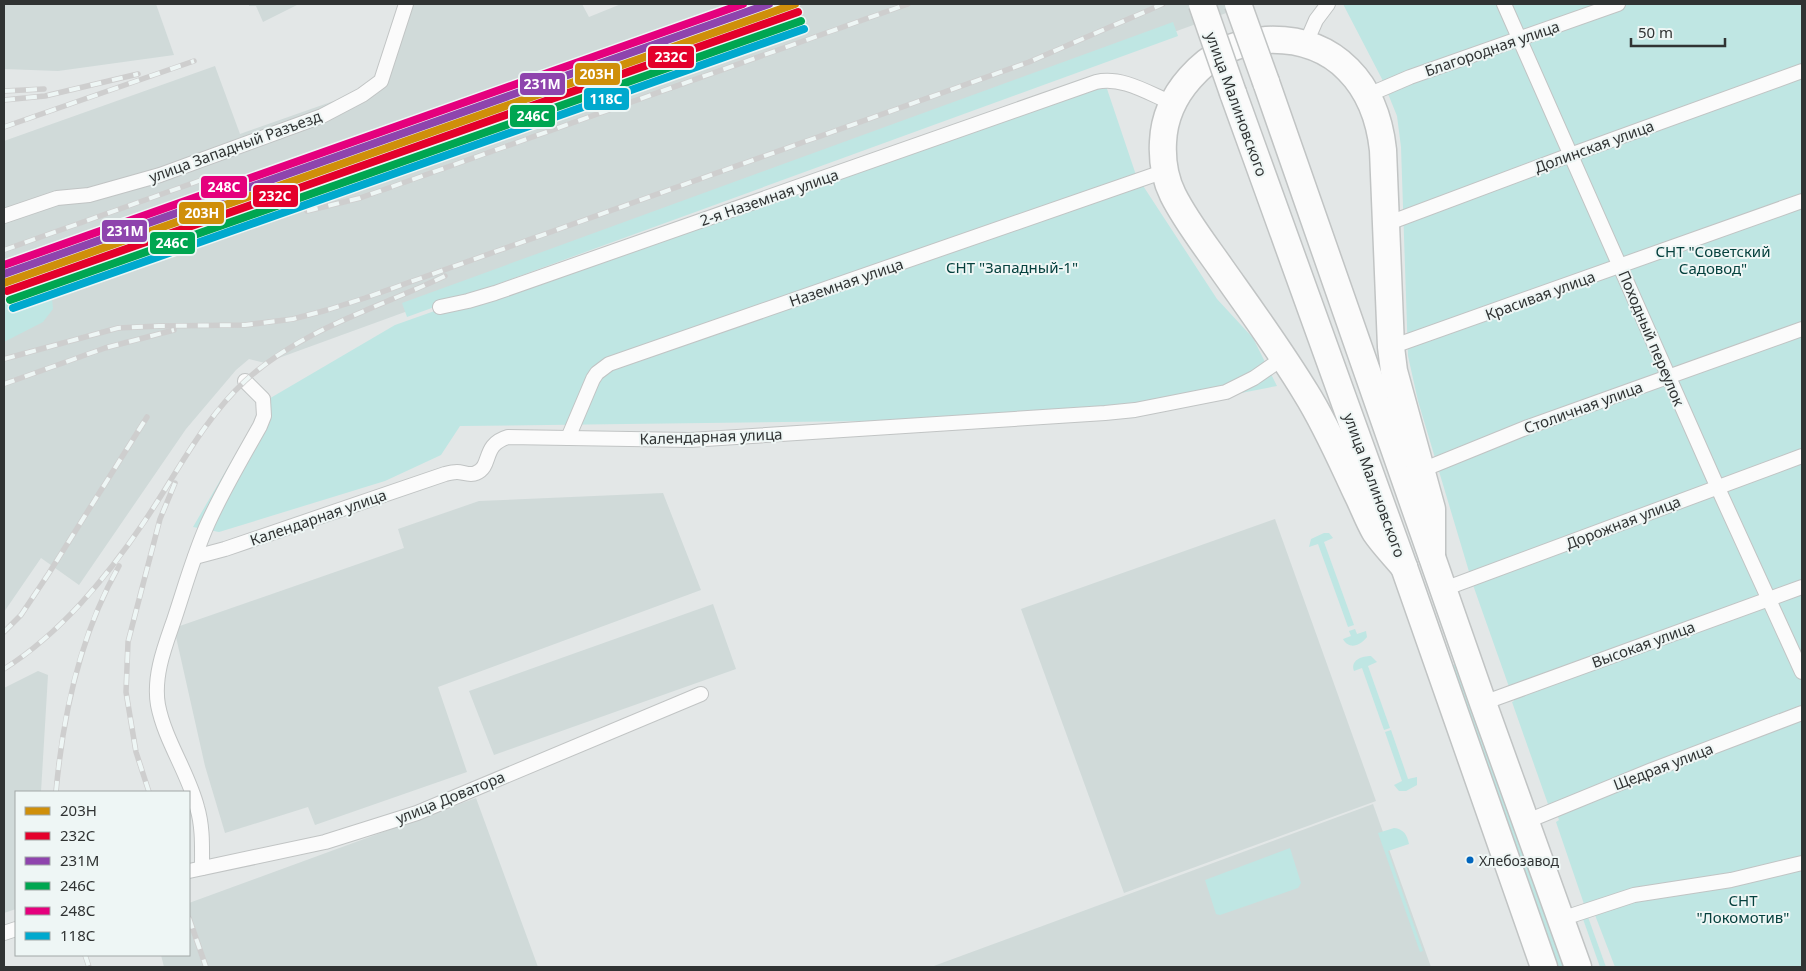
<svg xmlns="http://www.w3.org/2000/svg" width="1806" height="971" viewBox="0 0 1806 971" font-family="'Noto Sans',sans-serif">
	<rect width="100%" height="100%" fill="#e3e7e7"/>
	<!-- built -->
	<g fill="#d0dad9">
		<path d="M4,4H156L174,55L58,71L4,69Z"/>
		<path d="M249,4H299L263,22L256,6H249Z"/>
		<path d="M412,4H582L589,17L621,4H1251L265,363L249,359L236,370L186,429L79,585L41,558L4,612V141L215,66L240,134L385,83Z"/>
		<path d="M663,493L701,590L438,687L467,772L315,825L308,807L225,833L205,766L174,628L404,548L398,529L479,501Z"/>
		<path d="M1275,519L1376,801L1124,893L1021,609Z"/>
		<path d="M713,604L736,669L494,755L469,691Z"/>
		<path d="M38,671L48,675L41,792H16V909L4,913V688Z"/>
		<path d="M476,798L538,967H164L161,955H189V903Z"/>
		<path d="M1373,804L1431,967H931Z"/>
	</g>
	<!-- green -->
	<g fill="#bfe6e3">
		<path d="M1343,4H1802V967H1615L1590,902L1584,904L1556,822L1559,820L1554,806L1549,807L1512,702L1514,701L1473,585L1418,401L1408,356L1401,147L1397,116L1382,79Z"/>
		<path d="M1173,22L1178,36L407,317L402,303Z"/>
		<path d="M1102,74L1136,175L1217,299L1253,338L1277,386L1113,418L460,426L441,455L385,481L219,532L193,527L267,400L395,325Z"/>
		<path d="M32,291L44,292L52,298L53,309L43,322L4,342V299Z"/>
		<path d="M1324,533H1329L1333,538L1324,542L1354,625L1348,627L1318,544L1309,547L1311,539Z"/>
		<path d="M1355,629L1357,634L1366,631L1367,637C1360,646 1349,650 1343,639L1351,636L1349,631Z"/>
		<path d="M1371,656L1377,662L1368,666L1390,728L1384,730L1362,668L1354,671C1350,660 1362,656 1371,656Z"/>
		<path d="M1458,663L1566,967H1555L1449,667Z"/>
		<path d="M1391,730L1408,779L1417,777V785L1406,791H1399L1394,785L1402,781L1385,732Z"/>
		<path d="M1394,828C1404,829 1407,835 1409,844L1388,851L1423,951L1420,952L1378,833Z"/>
		<path d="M1290,848L1300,880L1301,883L1298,888L1220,915L1216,914L1205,880Z"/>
		<path d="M1588,917L1606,967H1600L1583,919Z"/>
	</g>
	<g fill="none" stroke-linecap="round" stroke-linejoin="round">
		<!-- street casing -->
		<g stroke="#c1c4c4" stroke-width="16">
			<g id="street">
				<path d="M1504,4L1717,486L1802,672"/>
				<path d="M1306,43L1316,20L1328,4"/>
				<path d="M1368,95L1410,77L1618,4"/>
				<path d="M4,216L57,198L89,195L160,175L322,116L362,95L381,81L406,4"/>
				<path d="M1386,224L1570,155L1802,71"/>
				<path d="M440,307L468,301L495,293L1096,82C1122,76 1148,93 1172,103"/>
				<path d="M1391,347L1802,201"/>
				<path d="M568,438L593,379L597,373L609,364L1165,171"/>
				<path d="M1422,470L1528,427L1802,329"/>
				<path d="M195,557L225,549L445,474C449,473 453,472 457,472C463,472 470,476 476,473C493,466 481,445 508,437L690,440L1105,413L1135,410L1226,392L1254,378L1283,358"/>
				<path d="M1444,589L1802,456"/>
				<path d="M1483,703L1802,587"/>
				<path d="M1525,822L1652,770L1802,713"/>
				<path d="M202,868C202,847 203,827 197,807C188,772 165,741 158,705C153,676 165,646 174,620C185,587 194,554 208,523C223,490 242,458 260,426L264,416L263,399L245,381"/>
				<path d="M189,871L325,842L417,813L701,694"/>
				<path d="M1561,919L1634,895L1731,880L1802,863"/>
				<path d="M4,933L16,929"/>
			</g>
		</g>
		<!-- highway casing -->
		<g stroke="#c1c4c4" stroke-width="29">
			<g id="highway">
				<path d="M1266,82L1483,703L1578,967"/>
				<path d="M1233,93L1404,567L1544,967"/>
				<path d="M1404,567C1395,556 1383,544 1375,532C1368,520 1363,506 1357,494C1341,460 1326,425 1306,393C1280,350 1250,309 1221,268C1205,245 1186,221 1173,195C1165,179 1162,160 1163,142C1164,118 1174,96 1190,78C1210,55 1236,42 1266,40C1336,37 1376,85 1383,150L1391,347L1394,371L1432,509V556"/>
			</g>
		</g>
		<!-- street -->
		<use href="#street" stroke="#fbfbfb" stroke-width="14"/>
		<!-- highway -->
		<use href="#highway" stroke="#fbfbfb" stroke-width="26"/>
		<!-- rail casing -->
		<g stroke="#cecece" stroke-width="5.5">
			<g id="rail">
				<path d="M4,91L44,89"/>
				<path d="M4,100L45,96L138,74"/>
				<path d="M4,127L194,61"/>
				<path d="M307,211L360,198L411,180L908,4"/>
				<path d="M4,250L210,177"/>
				<path d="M4,359L118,328L159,326L245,325L293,319L327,310L365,298L1029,62L1163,4"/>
				<path d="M4,384L105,348L174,330"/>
				<path d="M4,632L21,615L49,573L147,417"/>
				<path d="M4,669C61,633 106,578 144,522C176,475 202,421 245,381C300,330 378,308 445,276"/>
				<path d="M56,792C63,713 80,635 119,566"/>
				<path d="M149,792L136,752L126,692L128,642L160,519L175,483"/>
				<path d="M189,918L206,967"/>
				<path d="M85,955L89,967"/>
			</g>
		</g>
		<!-- rail -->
		<use href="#rail" stroke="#eef6f5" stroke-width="4" stroke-dasharray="11" stroke-linecap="butt"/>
		<!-- highway-bridge casing -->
		<g stroke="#c1c4c4" stroke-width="29" stroke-linecap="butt">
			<g id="highway-bridge">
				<path d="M1202,4L1233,93"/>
				<path d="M1238,4L1266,82"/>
			</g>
		</g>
		<!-- highway-bridge -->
		<use href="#highway-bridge" stroke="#fbfbfb" stroke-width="26"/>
		<!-- rail-1 casing -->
		<g stroke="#eef6f5" stroke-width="11">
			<path id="rail-1" d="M4,283L795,4"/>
		</g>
		<!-- rail-2 casing -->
		<g stroke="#eef6f5" stroke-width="11">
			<path id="rail-2" d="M7,291L798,12"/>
		</g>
		<!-- rail-3 casing -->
		<g stroke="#eef6f5" stroke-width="11">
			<path id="rail-3" d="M4,274L769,4"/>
		</g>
		<!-- rail-4 casing -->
		<g stroke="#eef6f5" stroke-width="11">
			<path id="rail-4" d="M10,300L801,21"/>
		</g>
		<!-- rail-5 casing -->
		<g stroke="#eef6f5" stroke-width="11">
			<path id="rail-5" d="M4,265L743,4"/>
		</g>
		<!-- rail-6 casing -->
		<g stroke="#eef6f5" stroke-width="11">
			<path id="rail-6" d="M13,308L804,29"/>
		</g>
		<!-- rail-1 -->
		<use href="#rail-1" stroke="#cf8f0a" stroke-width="8"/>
		<!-- rail-2 -->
		<use href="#rail-2" stroke="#e4002b" stroke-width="8"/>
		<!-- rail-3 -->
		<use href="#rail-3" stroke="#8e44ad" stroke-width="8"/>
		<!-- rail-4 -->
		<use href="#rail-4" stroke="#00a651" stroke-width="8"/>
		<!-- rail-5 -->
		<use href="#rail-5" stroke="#e5007d" stroke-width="8"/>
		<!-- rail-6 -->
		<use href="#rail-6" stroke="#00a9ce" stroke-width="8"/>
	</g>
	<!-- markers -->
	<circle fill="#0065bd" stroke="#eef6f5" stroke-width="2" cx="1470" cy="860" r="4.5"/>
	<g text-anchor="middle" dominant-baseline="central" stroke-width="4" stroke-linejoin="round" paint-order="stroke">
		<!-- bus labels -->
		<g font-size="14" fill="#303333" stroke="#eef6f5" text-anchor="start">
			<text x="1479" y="860">Хлебозавод</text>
		</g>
		<!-- street labels -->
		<g font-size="15" fill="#303333" stroke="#eef6f5">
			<text transform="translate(1492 48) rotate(-19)">Благородная улица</text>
			<text transform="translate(1237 104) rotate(70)">улица Малиновского</text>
			<text transform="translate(235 146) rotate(-20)">улица Западный Разъезд</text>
			<text transform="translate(1594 146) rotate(-20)">Долинская улица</text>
			<text transform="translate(769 197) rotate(-19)">2-я Наземная улица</text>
			<text transform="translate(846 282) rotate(-19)">Наземная улица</text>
			<text transform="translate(1540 295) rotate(-20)">Красивая улица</text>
			<text transform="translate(1652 338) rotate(67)">Походный переулок</text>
			<text transform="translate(1583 407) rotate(-20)">Столичная улица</text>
			<text transform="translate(711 436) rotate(-2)">Календарная улица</text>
			<text transform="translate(1375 485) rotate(70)">улица Малиновского</text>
			<text transform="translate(318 517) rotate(-19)">Календарная улица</text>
			<text transform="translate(1623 522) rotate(-21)">Дорожная улица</text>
			<text transform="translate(1643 644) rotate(-20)">Высокая улица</text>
			<text transform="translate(1663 766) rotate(-21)">Щедрая улица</text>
			<text transform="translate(450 797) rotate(-22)">улица Доватора</text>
		</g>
		<!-- park labels -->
		<g font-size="15" fill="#06413e" stroke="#eef6f5">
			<text x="1713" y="251">СНТ "Советский<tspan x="1713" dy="17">Садовод"</tspan></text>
			<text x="1012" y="267">СНТ "Западный-1"</text>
			<text x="1743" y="900">СНТ<tspan x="1743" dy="17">"Локомотив"</tspan></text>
		</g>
	</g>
	<g stroke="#eef6f5" stroke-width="2">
		<rect x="647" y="45" width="48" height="24" rx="5" fill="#e4002b"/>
		<rect x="574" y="62" width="47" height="24" rx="5" fill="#cf8f0a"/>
		<rect x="519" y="72" width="47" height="24" rx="5" fill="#8e44ad"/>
		<rect x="583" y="87" width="47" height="24" rx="5" fill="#00a9ce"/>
		<rect x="509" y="104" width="47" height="24" rx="5" fill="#00a651"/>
		<rect x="200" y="175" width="48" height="24" rx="5" fill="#e5007d"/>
		<rect x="252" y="184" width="47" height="24" rx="5" fill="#e4002b"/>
		<rect x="178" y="201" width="47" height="24" rx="5" fill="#cf8f0a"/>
		<rect x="101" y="219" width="47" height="24" rx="5" fill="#8e44ad"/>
		<rect x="149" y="231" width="47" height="24" rx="5" fill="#00a651"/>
	</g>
	<g font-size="14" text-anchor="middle" font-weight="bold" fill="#fff">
		<text x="671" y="62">232C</text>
		<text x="597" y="79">203Н</text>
		<text x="542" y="89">231М</text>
		<text x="606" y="104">118С</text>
		<text x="533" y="121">246С</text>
		<text x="224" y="192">248С</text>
		<text x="275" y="201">232C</text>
		<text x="202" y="218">203Н</text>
		<text x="125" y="236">231М</text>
		<text x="172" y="248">246С</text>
	</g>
	<!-- border -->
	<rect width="1806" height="971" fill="none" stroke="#303333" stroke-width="10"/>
	<!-- legend -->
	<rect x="15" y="791" width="175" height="165" fill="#eef6f5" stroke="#a2a8a7"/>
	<rect x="25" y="807" width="25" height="8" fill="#cf8f0a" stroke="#a2a8a7"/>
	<text x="60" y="816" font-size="15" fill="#303333">203Н</text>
	<rect x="25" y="832" width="25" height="8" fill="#e4002b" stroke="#a2a8a7"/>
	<text x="60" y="841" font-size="15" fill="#303333">232C</text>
	<rect x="25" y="857" width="25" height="8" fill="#8e44ad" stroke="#a2a8a7"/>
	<text x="60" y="866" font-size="15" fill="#303333">231М</text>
	<rect x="25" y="882" width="25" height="8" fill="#00a651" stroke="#a2a8a7"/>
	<text x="60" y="891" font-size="15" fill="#303333">246С</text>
	<rect x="25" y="907" width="25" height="8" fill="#e5007d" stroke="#a2a8a7"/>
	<text x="60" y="916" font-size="15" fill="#303333">248С</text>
	<rect x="25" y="932" width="25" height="8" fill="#00a9ce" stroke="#a2a8a7"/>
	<text x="60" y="941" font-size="15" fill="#303333">118С</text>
	<!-- scale -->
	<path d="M1631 38v8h94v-8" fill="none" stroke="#303333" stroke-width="2.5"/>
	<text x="1638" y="38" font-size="15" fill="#303333" stroke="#eef6f5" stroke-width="4" paint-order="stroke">50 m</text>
</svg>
